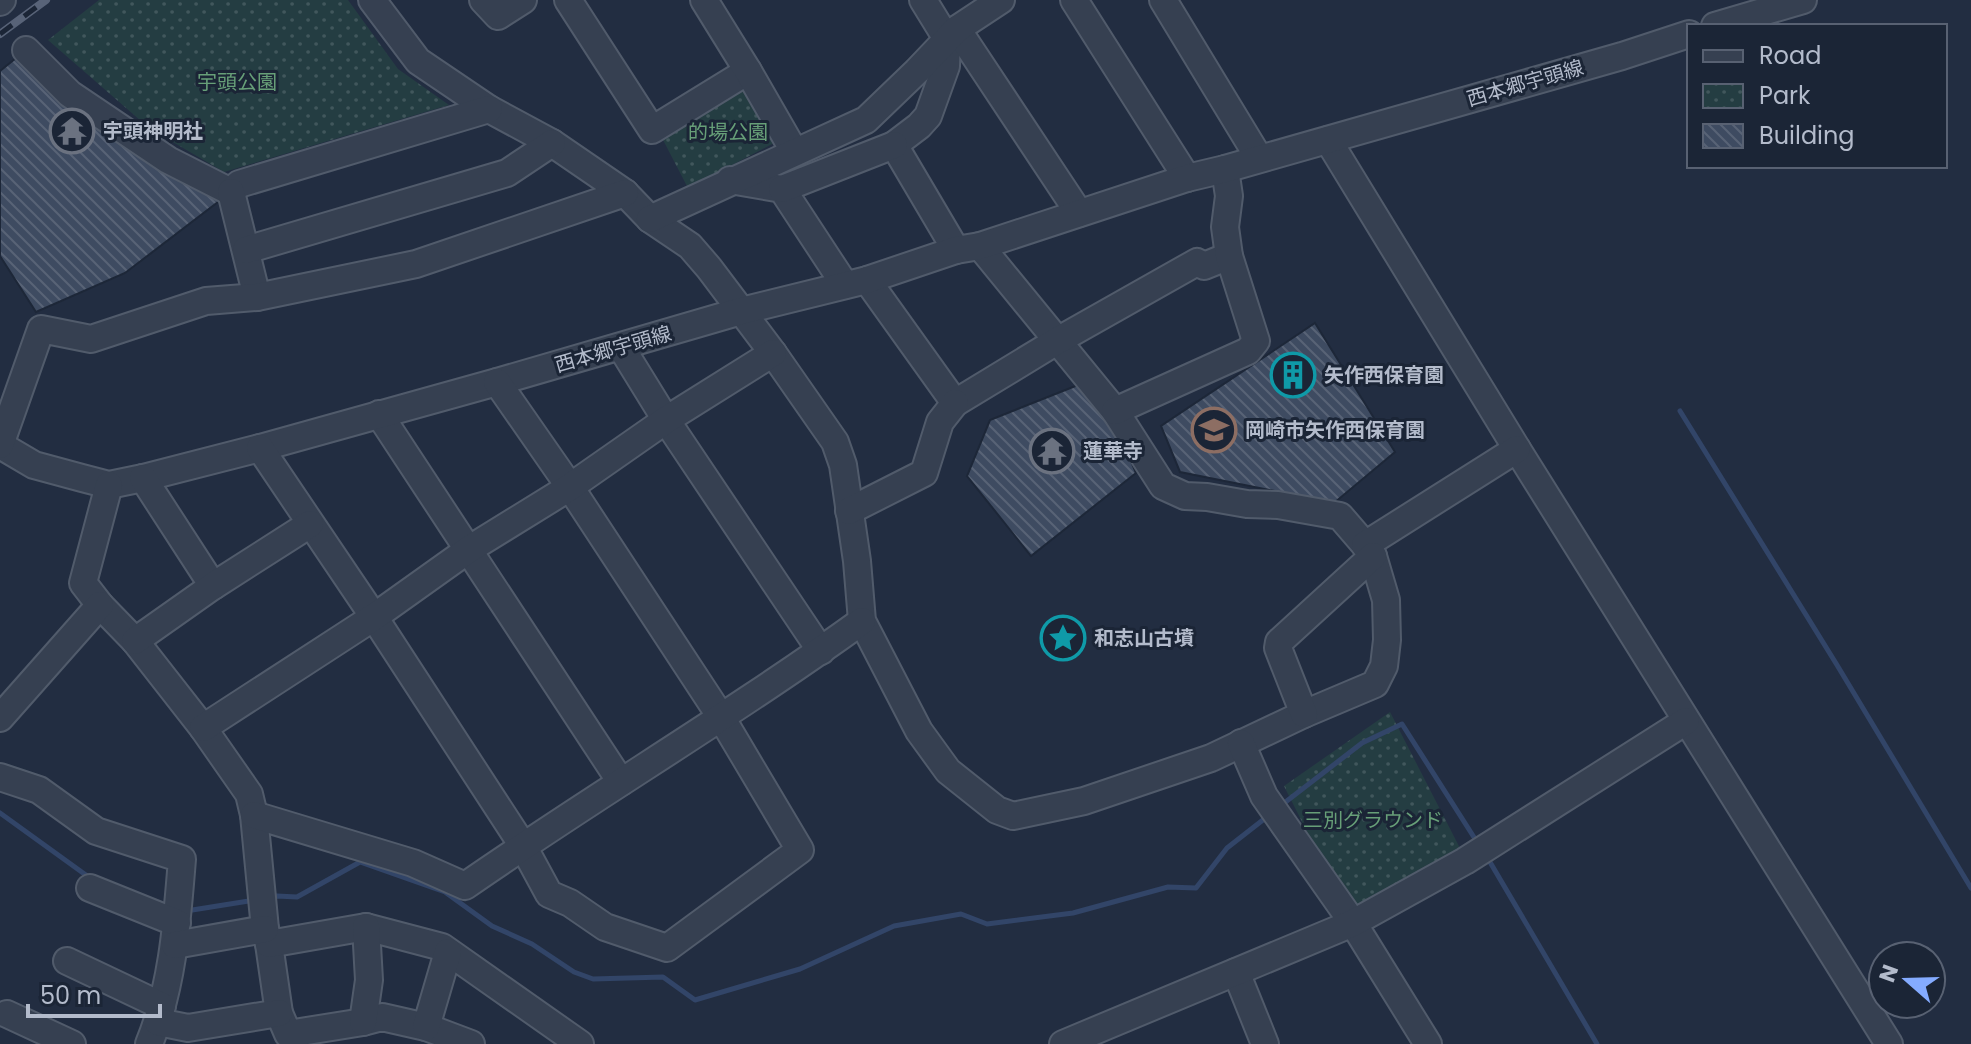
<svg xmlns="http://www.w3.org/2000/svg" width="1971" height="1044" viewBox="0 0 1971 1044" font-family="Poppins,'Noto Sans JP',sans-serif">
	<defs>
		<pattern id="park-dots" width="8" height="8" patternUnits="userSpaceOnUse" patternTransform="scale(2)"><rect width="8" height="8" fill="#243d42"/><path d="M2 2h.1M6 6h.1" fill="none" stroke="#41575c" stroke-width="1.8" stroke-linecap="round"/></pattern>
		<pattern id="building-back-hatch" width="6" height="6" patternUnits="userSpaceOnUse" patternTransform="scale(2)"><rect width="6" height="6" fill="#3e4b61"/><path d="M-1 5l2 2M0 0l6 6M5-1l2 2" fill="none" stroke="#586376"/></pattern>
	</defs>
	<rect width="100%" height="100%" fill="#222d41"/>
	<!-- park -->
	<g fill="url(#park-dots)">
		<path d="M99,0H348L398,69L449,105L224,172L149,128L48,40Z"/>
		<path d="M744,89L776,142L688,188L661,136Z"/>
		<path d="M1390,712L1464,856L1353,923L1284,786Z"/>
	</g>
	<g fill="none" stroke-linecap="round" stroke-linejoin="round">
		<!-- stream -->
		<g stroke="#324568" stroke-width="5">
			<path d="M1680,411L1837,665L1971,888"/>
			<path d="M1279,807L1362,743L1402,724L1477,842"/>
			<path d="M0,813L90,878"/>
			<path d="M1487,857L1597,1044"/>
			<path d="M268,897L277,896L297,897L360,862L445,892L492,926L532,944L574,972L593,979L663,977L695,1000L800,969L894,926L961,914L987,924L1073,913L1168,887L1196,888L1227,848L1268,816"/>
			<path d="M186,911L255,900"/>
		</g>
	</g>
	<!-- building -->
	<g fill="url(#building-back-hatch)" stroke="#1d2738" stroke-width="2">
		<path d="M26,50L231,192L125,273L36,312L0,256V71Z"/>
		<path d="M1315,323L1395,452L1334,503L1180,472L1161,426Z"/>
		<path d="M1078,385L1118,430L1136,473L1031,556L967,476L990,420Z"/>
	</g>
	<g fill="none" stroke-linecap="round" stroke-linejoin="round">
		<!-- minor casing -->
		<g stroke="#515b6b" stroke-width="30">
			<g id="minor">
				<path d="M372,0L418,61L489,109L552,143L625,193L650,219L690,246L709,268L773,353L835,442L843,465L857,561L862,621L919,731L948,771L997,810L1013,816L1084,801L1211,758L1304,714L1375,684L1384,666L1387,640L1386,600L1373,556L1365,545L1340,516L1278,505L1247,504L1207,497L1185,496L1163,486L1115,411L980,246"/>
				<path d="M483,0L498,16L523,0"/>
				<path d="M568,0L652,130L748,71"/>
				<path d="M704,0L748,71L794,151"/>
				<path d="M923,0L947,39L946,66L928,116L919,126L894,145L956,250"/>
				<path d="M1074,0L1187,178"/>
				<path d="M1163,0L1259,158"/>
				<path d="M0,2L2,0"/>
				<path d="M1715,26L1803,0"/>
				<path d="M957,29L1079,213"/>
				<path d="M26,50L70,94L168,160L231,192"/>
				<path d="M1328,140L1517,449L1889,1044"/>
				<path d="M730,180L782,189L845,285"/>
				<path d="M782,189L894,145"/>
				<path d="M231,192L239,184L489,109"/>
				<path d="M231,192L257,297"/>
				<path d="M650,219L866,120L917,71L957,29L1001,0"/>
				<path d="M246,250L507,173L552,143"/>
				<path d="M867,280L955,403L1057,341L1197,262L1204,266L1229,256"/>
				<path d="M621,347L666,420L821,651"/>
				<path d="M1115,411L1248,351L1256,341L1229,256L1225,227L1229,196L1225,169"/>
				<path d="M379,414L621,782"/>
				<path d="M0,445L34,465L82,478L109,485L143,478L260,448L497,382L741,311L867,280L956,250L980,246L1187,178L1225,169L1622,56L1689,34"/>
				<path d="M0,445L41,329L91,339L206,301L257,297L416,264L625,193"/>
				<path d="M260,448L374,617L523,846L549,894L570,903L605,927L667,948L800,850L721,717L570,487L497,382"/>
				<path d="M143,478L213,586"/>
				<path d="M109,485L83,583L100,605L135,641L203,728L249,794L254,815L265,929L269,944L279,1013L288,1034L363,1022L382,1017L426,1027L471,1044"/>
				<path d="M849,511L924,473L940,422L955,403"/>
				<path d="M1365,545L1517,449"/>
				<path d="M135,641L213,586L310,524"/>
				<path d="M1304,714L1278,648L1279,642L1373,556"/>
				<path d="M0,718L100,605"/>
				<path d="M203,728L374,617L468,550L570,487L666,420L773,353"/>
				<path d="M1241,743L1264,796L1353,923L1428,1044"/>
				<path d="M0,777L39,790L96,831L182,859C177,921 173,985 149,1044"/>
				<path d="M254,815L413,863L465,886C596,795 733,714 862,621"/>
				<path d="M90,888L177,923"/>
				<path d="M269,944L366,927L442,947L580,1044"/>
				<path d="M175,945L265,929"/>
				<path d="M67,961L162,1006"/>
				<path d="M1236,972L1265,1044"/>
				<path d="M7,1014L72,1044"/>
				<path d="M158,1022L188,1028L279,1013"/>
				<path d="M363,1022L369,980L366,927"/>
				<path d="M426,1027L448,952"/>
				<path d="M1063,1044L1353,923L1465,861L1686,721"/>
			</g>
		</g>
		<!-- minor -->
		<use href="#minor" stroke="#364051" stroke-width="26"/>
		<!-- rail casing -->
		<g stroke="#586378" stroke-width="8">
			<path id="rail" d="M0,34L46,0"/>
		</g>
		<!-- rail -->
		<use href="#rail" stroke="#1b2536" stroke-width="5" stroke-dasharray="15" stroke-linecap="butt"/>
	</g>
	<!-- icons -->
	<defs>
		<g id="temple-ring" transform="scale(2.3)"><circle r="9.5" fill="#1b2536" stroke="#6b7280" stroke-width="1.5"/><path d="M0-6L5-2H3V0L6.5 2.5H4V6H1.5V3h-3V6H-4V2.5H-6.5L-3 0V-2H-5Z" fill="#6b7280"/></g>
		<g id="building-ring" transform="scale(2.3)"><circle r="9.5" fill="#1b2536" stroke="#0f9aa8" stroke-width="1.5"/><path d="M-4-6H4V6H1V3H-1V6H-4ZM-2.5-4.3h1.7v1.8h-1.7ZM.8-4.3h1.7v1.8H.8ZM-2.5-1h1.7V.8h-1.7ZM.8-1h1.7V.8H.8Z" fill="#0f9aa8"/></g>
		<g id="school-ring" transform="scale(2.3)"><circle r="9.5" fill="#1b2536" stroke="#8d6e63" stroke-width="1.5"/><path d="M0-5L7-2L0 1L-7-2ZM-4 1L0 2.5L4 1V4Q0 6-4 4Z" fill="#8d6e63"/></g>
		<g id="sight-ring" transform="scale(2.3)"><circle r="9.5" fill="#1b2536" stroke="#0f9aa8" stroke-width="1.5"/><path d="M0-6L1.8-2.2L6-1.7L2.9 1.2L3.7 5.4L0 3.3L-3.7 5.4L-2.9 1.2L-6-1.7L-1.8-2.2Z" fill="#0f9aa8"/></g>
	</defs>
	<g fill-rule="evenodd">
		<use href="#temple-ring" x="72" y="131"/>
		<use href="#building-ring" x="1293" y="375"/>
		<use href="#school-ring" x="1214" y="430"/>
		<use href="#temple-ring" x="1052" y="451"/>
		<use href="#sight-ring" x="1063" y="638"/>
	</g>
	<g text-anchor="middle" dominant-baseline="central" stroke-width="6" stroke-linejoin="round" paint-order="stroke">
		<!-- park labels -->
		<g font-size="20" fill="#679f78" stroke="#1b2536">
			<text x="237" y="82">宇頭公園</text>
			<text x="728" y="132">的場公園</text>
			<text x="1373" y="820">三別グラウンド</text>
		</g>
		<!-- street labels -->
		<g font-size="20" fill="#b3bbcb" stroke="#1b2536">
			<text transform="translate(1525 83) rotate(-16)">西本郷宇頭線</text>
			<text transform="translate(613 349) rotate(-16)">西本郷宇頭線</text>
		</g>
		<!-- poi labels -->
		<g font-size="20" font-weight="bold" fill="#b3bbcb" stroke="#1b2536" text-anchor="start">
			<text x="103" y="131">宇頭神明社</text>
			<text x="1324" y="375">矢作西保育園</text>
			<text x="1245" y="430">岡崎市矢作西保育園</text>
			<text x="1083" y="451">蓮華寺</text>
			<text x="1094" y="638">和志山古墳</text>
		</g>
	</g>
	<!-- legend -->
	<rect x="1687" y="24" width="260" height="144" fill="#1b2536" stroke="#586172" stroke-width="2"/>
	<rect x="1703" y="50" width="40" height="12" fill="#364051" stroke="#586172" stroke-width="2"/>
	<text x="1759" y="64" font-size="24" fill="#b3bbcb">Road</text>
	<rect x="1703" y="84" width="40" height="24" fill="url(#park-dots)" stroke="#586172" stroke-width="2"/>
	<text x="1759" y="104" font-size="24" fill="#b3bbcb">Park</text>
	<rect x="1703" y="124" width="40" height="24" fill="url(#building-back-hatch)" stroke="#586172" stroke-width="2"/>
	<text x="1759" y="144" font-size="24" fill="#b3bbcb">Building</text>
	<!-- north arrow -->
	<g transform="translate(1907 980) rotate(290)"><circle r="38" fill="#1b2536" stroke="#586172" stroke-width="2"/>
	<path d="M0-6L14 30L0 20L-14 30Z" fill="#84abff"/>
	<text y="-12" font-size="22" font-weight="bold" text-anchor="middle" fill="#b3bbcb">N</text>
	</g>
	<!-- scale -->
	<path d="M28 1004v12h132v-12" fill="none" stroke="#b3bbcb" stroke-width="4"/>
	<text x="40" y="1004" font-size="24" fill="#b3bbcb" stroke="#1b2536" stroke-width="6" paint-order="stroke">50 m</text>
</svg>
